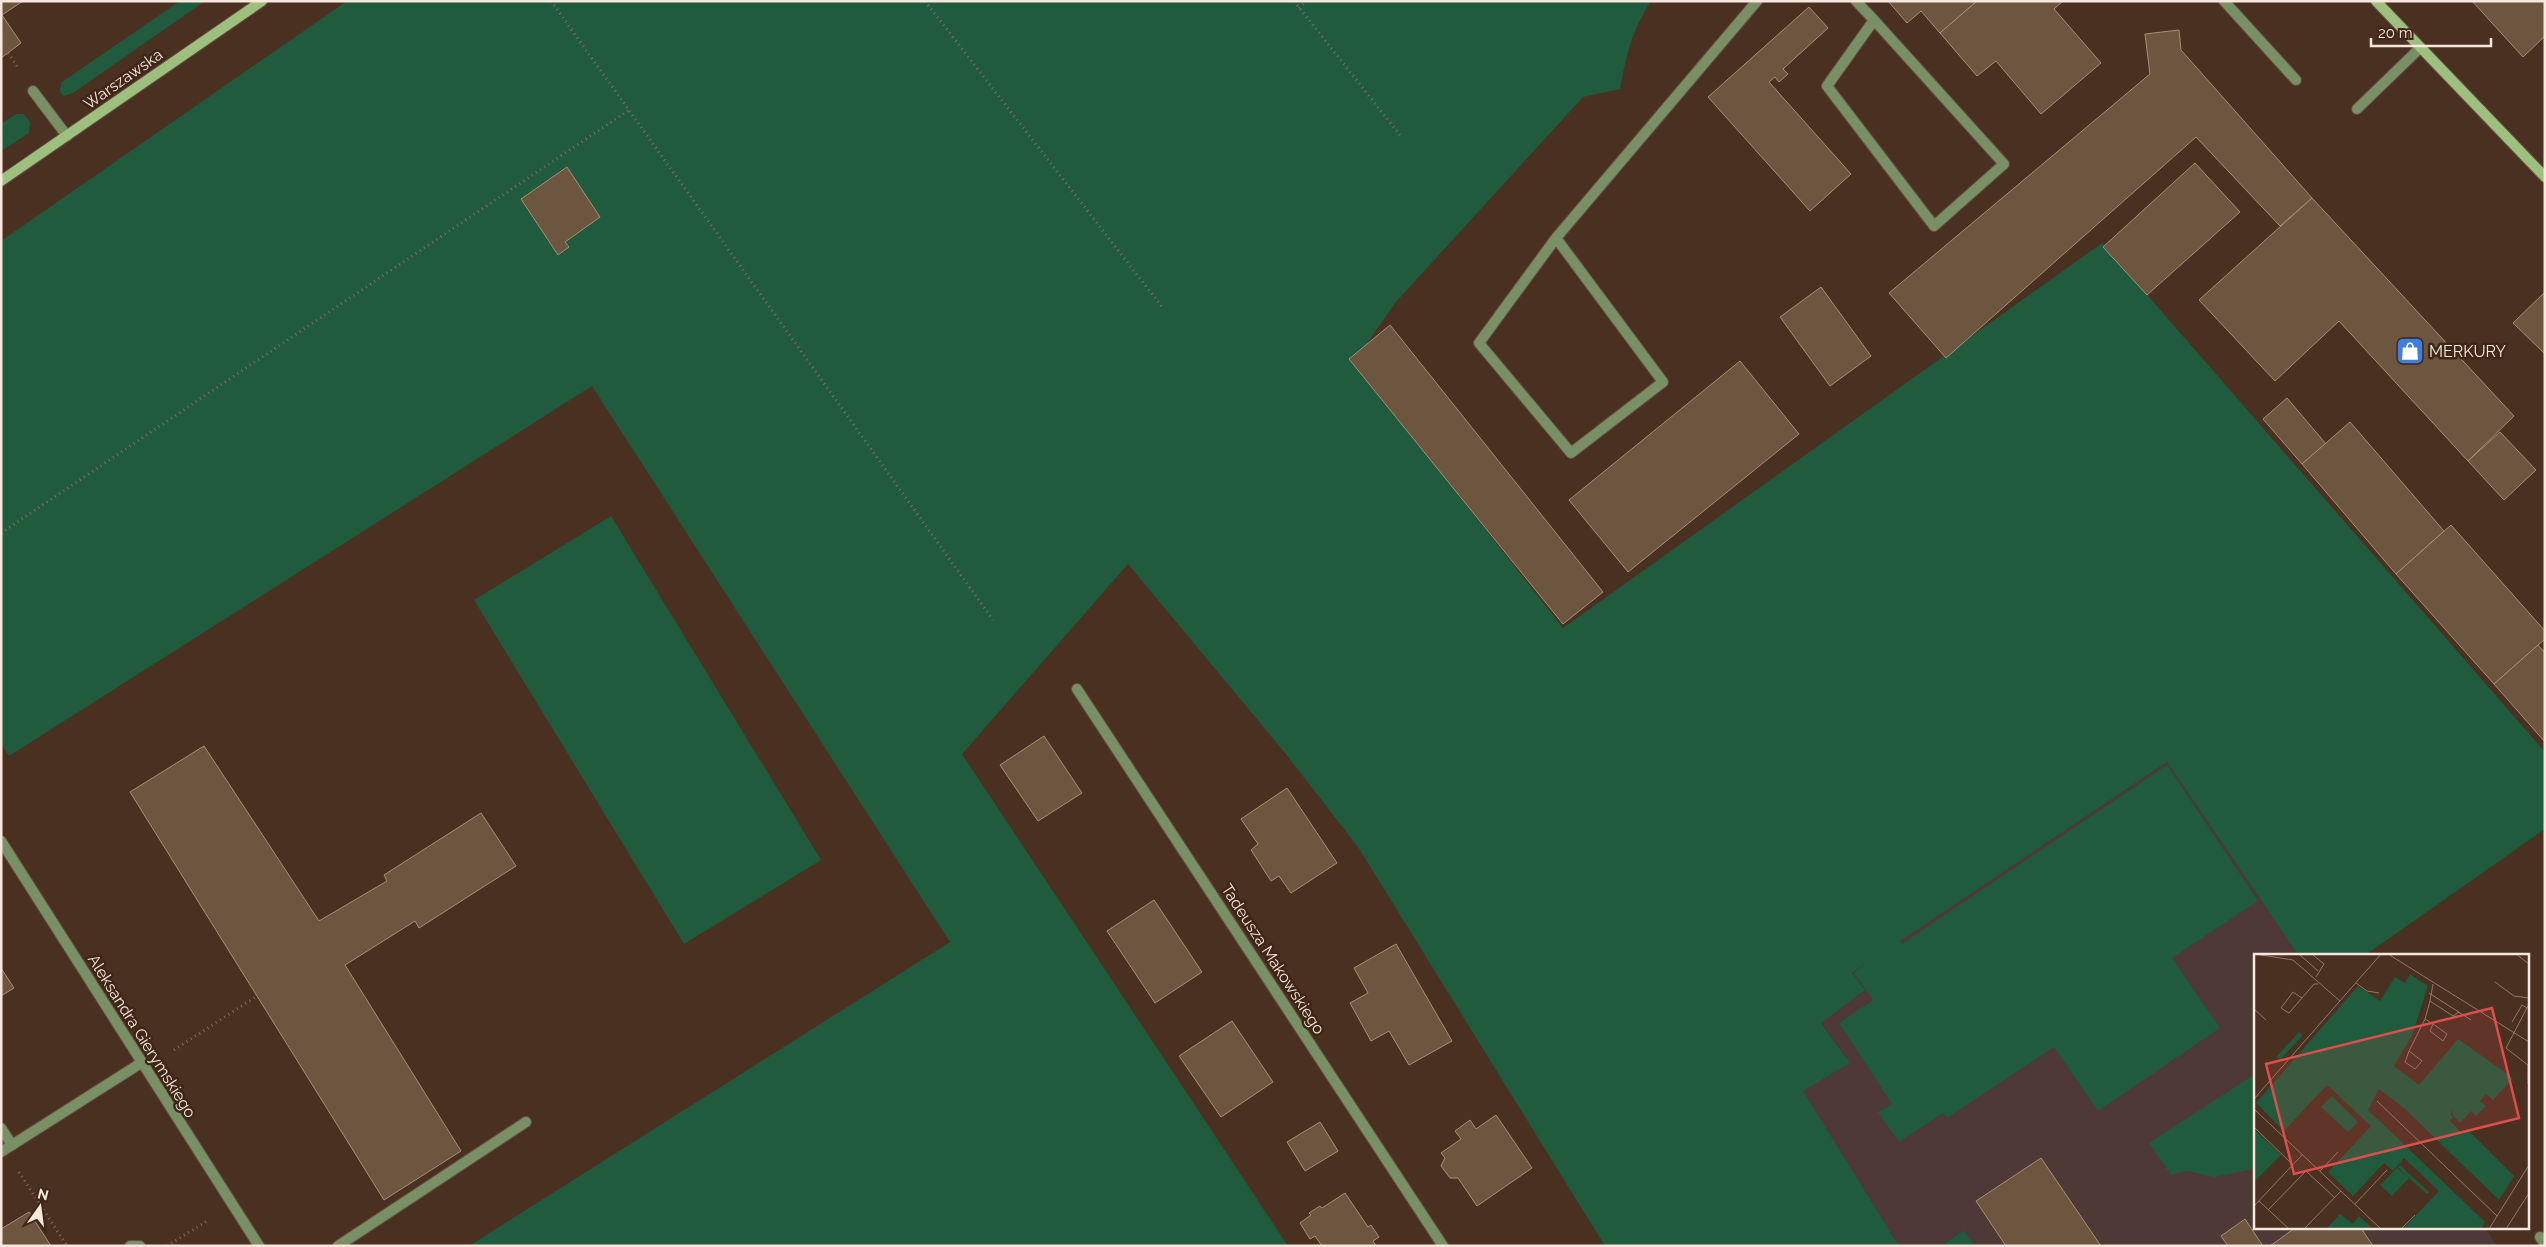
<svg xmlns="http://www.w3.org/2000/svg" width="2546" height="1247" viewBox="0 0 2546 1247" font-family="Raleway,sans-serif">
	<rect width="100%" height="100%" fill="#4a3020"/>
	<!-- education -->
	<path fill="#4e3937" d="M2167,762L2299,956H2255V1228H2485L2497,1246H1975L1964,1230L1941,1246H1899L1802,1091L1850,1063L1821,1022L1865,990L1852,973Z"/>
	<!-- green -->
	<g fill="#1f5b3c">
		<path d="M180,1H205L73,93L64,96C58,92 60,88 62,82Z"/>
		<path d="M347,1H1651C1631,32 1627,54 1620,89L1583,97L1395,303L1354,362L1563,628L2102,243L2545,752V829L2364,956H2299L2167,762L1900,941L1902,944L2167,765L2258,901L2172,958L2220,1028L2098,1111L2054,1047L1947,1118L1943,1113L1899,1142L1878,1112L1892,1104L1839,1023L1873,1000L1854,973L1865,964L1852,973L1865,990L1821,1023L1850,1063L1803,1091L1899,1246H1605L1358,847L1285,753L1128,564L962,754L1288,1246H469L950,942L592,386L9,756L1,744V241Z"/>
		<path d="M16,114H24L30,122L29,133L1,151V124Z"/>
		<path d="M611,516L821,860L684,944L474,600Z"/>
		<path d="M2255,1074V1166L2249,1170L2214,1177L2187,1171L2171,1175L2149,1143Z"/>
		<path d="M1964,1230L1975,1246H1941Z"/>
	</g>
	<!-- building -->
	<g fill="#6c563f" stroke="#a89077">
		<path d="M1,1H23L2,15L21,43L1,58Z"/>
		<path d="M1888,1H1977L1940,33L1921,11L1907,23Z"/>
		<path d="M1977,1H2063L2054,9L2101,63L2041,114L1996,61L1977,76L1940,33Z"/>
		<path d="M2472,1H2545V36L2523,57Z"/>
		<path d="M1809,7L1828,28L1783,69L1788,74L1779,82L1775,77L1769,82L1851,174L1810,211L1708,97Z"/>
		<path d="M2179,30L2181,50L2312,198L2280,226L2196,137L1946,358L1889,293L2150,74L2145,34Z"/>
		<path d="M2195,163L2240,212L2147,295L2103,247Z"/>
		<path d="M567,167L600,217L565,242L569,247L558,255L521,199Z"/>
		<path d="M2312,198L2514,416L2468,461L2339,321L2275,381L2199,300Z"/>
		<path d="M1821,287L1871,356L1830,386L1780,317Z"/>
		<path d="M2545,292V354L2513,323Z"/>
		<path d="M1390,325L1603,592L1563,624L1349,359Z"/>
		<path d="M1740,361L1799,434L1628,572L1569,500Z"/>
		<path d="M2287,398L2326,444L2302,464L2263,419Z"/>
		<path d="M2350,422L2444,531L2396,574L2302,464Z"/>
		<path d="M2500,432L2536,470L2504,500L2468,461Z"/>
		<path d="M2451,525L2545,631V639L2494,684L2396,574Z"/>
		<path d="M2538,645L2545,653V742L2494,684Z"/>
		<path d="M1044,736L1082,793L1038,821L1000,765Z"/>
		<path d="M204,746L319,921L387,881L384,875L481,813L516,866L419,928L415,921L345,965L461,1151L384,1200L130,792Z"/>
		<path d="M1287,788L1337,863L1291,893L1279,876L1271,881L1251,850L1258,844L1241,819Z"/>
		<path d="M1154,900L1202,972L1155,1003L1107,931Z"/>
		<path d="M1396,944L1452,1041L1409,1065L1389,1031L1371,1041L1350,1003L1368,993L1354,968Z"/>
		<path d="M1,968L14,988L1,996Z"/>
		<path d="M1232,1021L1273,1082L1221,1117L1179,1056Z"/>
		<path d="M1496,1115L1532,1168L1477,1206L1458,1178H1450L1441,1166L1445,1158L1441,1153L1461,1139L1455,1131L1470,1120L1476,1129Z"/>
		<path d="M1320,1122L1338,1151L1305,1171L1287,1142Z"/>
		<path d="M2041,1158L2101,1246H2006L1976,1201Z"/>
		<path d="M1345,1193L1368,1227L1371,1225L1379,1237L1373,1241L1376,1246H1322L1315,1236L1310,1239L1300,1223L1311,1215L1309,1213L1320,1206L1322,1208Z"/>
		<path d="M29,1212L51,1246H1V1229Z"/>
		<path d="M2245,1219L2263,1246H2228L2221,1236Z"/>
		<path d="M2295,1228H2361L2373,1246H2270Z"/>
	</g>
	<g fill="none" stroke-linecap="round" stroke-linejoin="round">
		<!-- lane casing -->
		<g stroke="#664d3e" stroke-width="12">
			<g id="lane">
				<path d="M1856,1L1874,20L2004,164L1934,226L1827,86L1874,20"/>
				<path d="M2224,1L2296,80"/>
				<path d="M2357,109L2420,48"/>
				<path d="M1556,238L1663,382L1571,453L1479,343L1556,238L1757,1"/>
				<path d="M1,1128L12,1145"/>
				<path d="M130,1246H140"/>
				<path d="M338,1246L526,1122"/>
			</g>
		</g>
		<!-- street casing -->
		<g stroke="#664d3e" stroke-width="12">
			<g id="street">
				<path d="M33,91L67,136"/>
				<path d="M1077,689L1443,1246"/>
				<path d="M1,841L259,1246"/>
				<path d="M1,1152L141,1063"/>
				<path d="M2540,1237L2545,1244"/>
			</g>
		</g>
		<!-- secondary casing -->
		<g stroke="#664d3e" stroke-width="12">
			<g id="secondary">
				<path d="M2376,1L2545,177"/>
				<path d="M1,181L262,1"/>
			</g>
		</g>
		<!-- path -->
		<g stroke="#836c5e" stroke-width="3" stroke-dasharray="1 4" stroke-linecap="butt">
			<path d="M551,1L993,620"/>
			<path d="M925,1L1162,307"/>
			<path d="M1294,1L1400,135"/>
			<path d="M1299,8L1307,1"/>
			<path d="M8,53L19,69"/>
			<path d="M1,533L629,110"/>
			<path d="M174,1050L257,996"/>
			<path d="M19,1172L67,1246"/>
			<path d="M167,1246L207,1221"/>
		</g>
		<!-- lane -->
		<use href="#lane" stroke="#798f66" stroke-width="10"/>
		<!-- street -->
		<use href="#street" stroke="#798f66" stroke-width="10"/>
		<!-- secondary -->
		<use href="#secondary" stroke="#9ec07e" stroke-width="10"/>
	</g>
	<!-- icons -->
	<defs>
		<g id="shop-square" transform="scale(1.4375)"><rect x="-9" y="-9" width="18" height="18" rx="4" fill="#3f7fe0" stroke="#3f2616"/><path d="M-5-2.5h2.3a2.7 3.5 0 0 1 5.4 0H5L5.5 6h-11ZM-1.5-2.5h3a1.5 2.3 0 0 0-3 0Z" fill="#fff"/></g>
	</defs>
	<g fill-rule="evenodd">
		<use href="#shop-square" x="2410" y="351"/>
	</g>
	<g text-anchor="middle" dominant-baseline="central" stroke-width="5" stroke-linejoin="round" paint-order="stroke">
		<!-- street labels -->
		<g font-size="16" fill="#f8e7dd" stroke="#3f2616">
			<text transform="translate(123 79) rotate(-35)">Warszawska</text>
			<text transform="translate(1273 959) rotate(57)">Tadeusza Makowskiego</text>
			<text transform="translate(142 1036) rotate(58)">Aleksandra Gierymskiego</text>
		</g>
		<!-- poi labels -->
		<g font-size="16" fill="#f8e7dd" stroke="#3f2616" text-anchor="start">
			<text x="2429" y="351">MERKURY</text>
		</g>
	</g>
	<!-- overview -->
	<g transform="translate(2254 954)">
		<rect width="275" height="275" fill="#4a3020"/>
		<path d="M156,20L174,32L158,82L140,112L165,131L204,85L259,124L239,146L232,140L226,147L232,152L222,162L217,157L206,169L198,160L199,156L196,160L199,163L196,167L209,180L213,175L260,222L245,246L151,155L125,135L114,156L231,268L227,275H149L185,237L150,204L147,208L166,226L147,208L139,217L130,209L99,242L74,218L117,172L73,131L30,177L2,149L104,32L126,47L141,23L151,29ZM45,78L49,81L27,105L22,103ZM78,142L104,168L94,178L67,153ZM0,175L27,201L0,228ZM146,211L175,238L173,240L155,224L138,242L126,231L143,214L153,222L144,213ZM86,260L99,270L105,262L119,275H72Z" fill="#1f5b3c"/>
		<path fill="none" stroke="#90796c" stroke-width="1" d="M1,0L39,6L86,47M45,0L64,17M58,0L70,10L62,23M134,0L275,88M262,0L275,10M241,28L260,42L275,44M102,29L113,37L125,39M179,30L176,47L199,62L205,58M175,39L217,66M48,44L35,59L27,54L39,38L48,44L60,30H64M0,55L12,66M171,65L179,70L193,80L189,87L176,77L179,70M258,68L268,51L273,54M155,97L168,107L161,115L151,108L155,97L171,65L176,47M274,130V111L252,94L275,50M0,145L127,0M123,147L243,262M0,155L127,275M0,173L39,211M66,217L84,198M5,247L35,275M101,250L133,216M0,252L48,201M14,256L52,217L81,244M50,275L87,237M147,275L161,261M235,275L275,211M252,275L275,239"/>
		<path fill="#dd4e4c" fill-opacity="0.15" stroke="#dd4e4c" stroke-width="2.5" d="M238,54L265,164L40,220L12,110Z"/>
		<rect width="275" height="275" fill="none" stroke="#f8e7dd" stroke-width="2.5"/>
	</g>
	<!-- border -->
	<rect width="2546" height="1247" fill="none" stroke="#f8e7dd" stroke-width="5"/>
	<!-- north arrow -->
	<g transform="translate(40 1207) rotate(14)" stroke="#3f2616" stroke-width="4" paint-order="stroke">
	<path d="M0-4L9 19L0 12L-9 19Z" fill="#f8e7dd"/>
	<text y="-8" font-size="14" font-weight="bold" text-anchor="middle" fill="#f8e7dd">N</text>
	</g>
	<!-- scale -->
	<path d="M2371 38v8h120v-8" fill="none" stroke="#f8e7dd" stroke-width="2.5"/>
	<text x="2378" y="38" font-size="15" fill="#f8e7dd" stroke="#3f2616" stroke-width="4" paint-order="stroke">20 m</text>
</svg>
